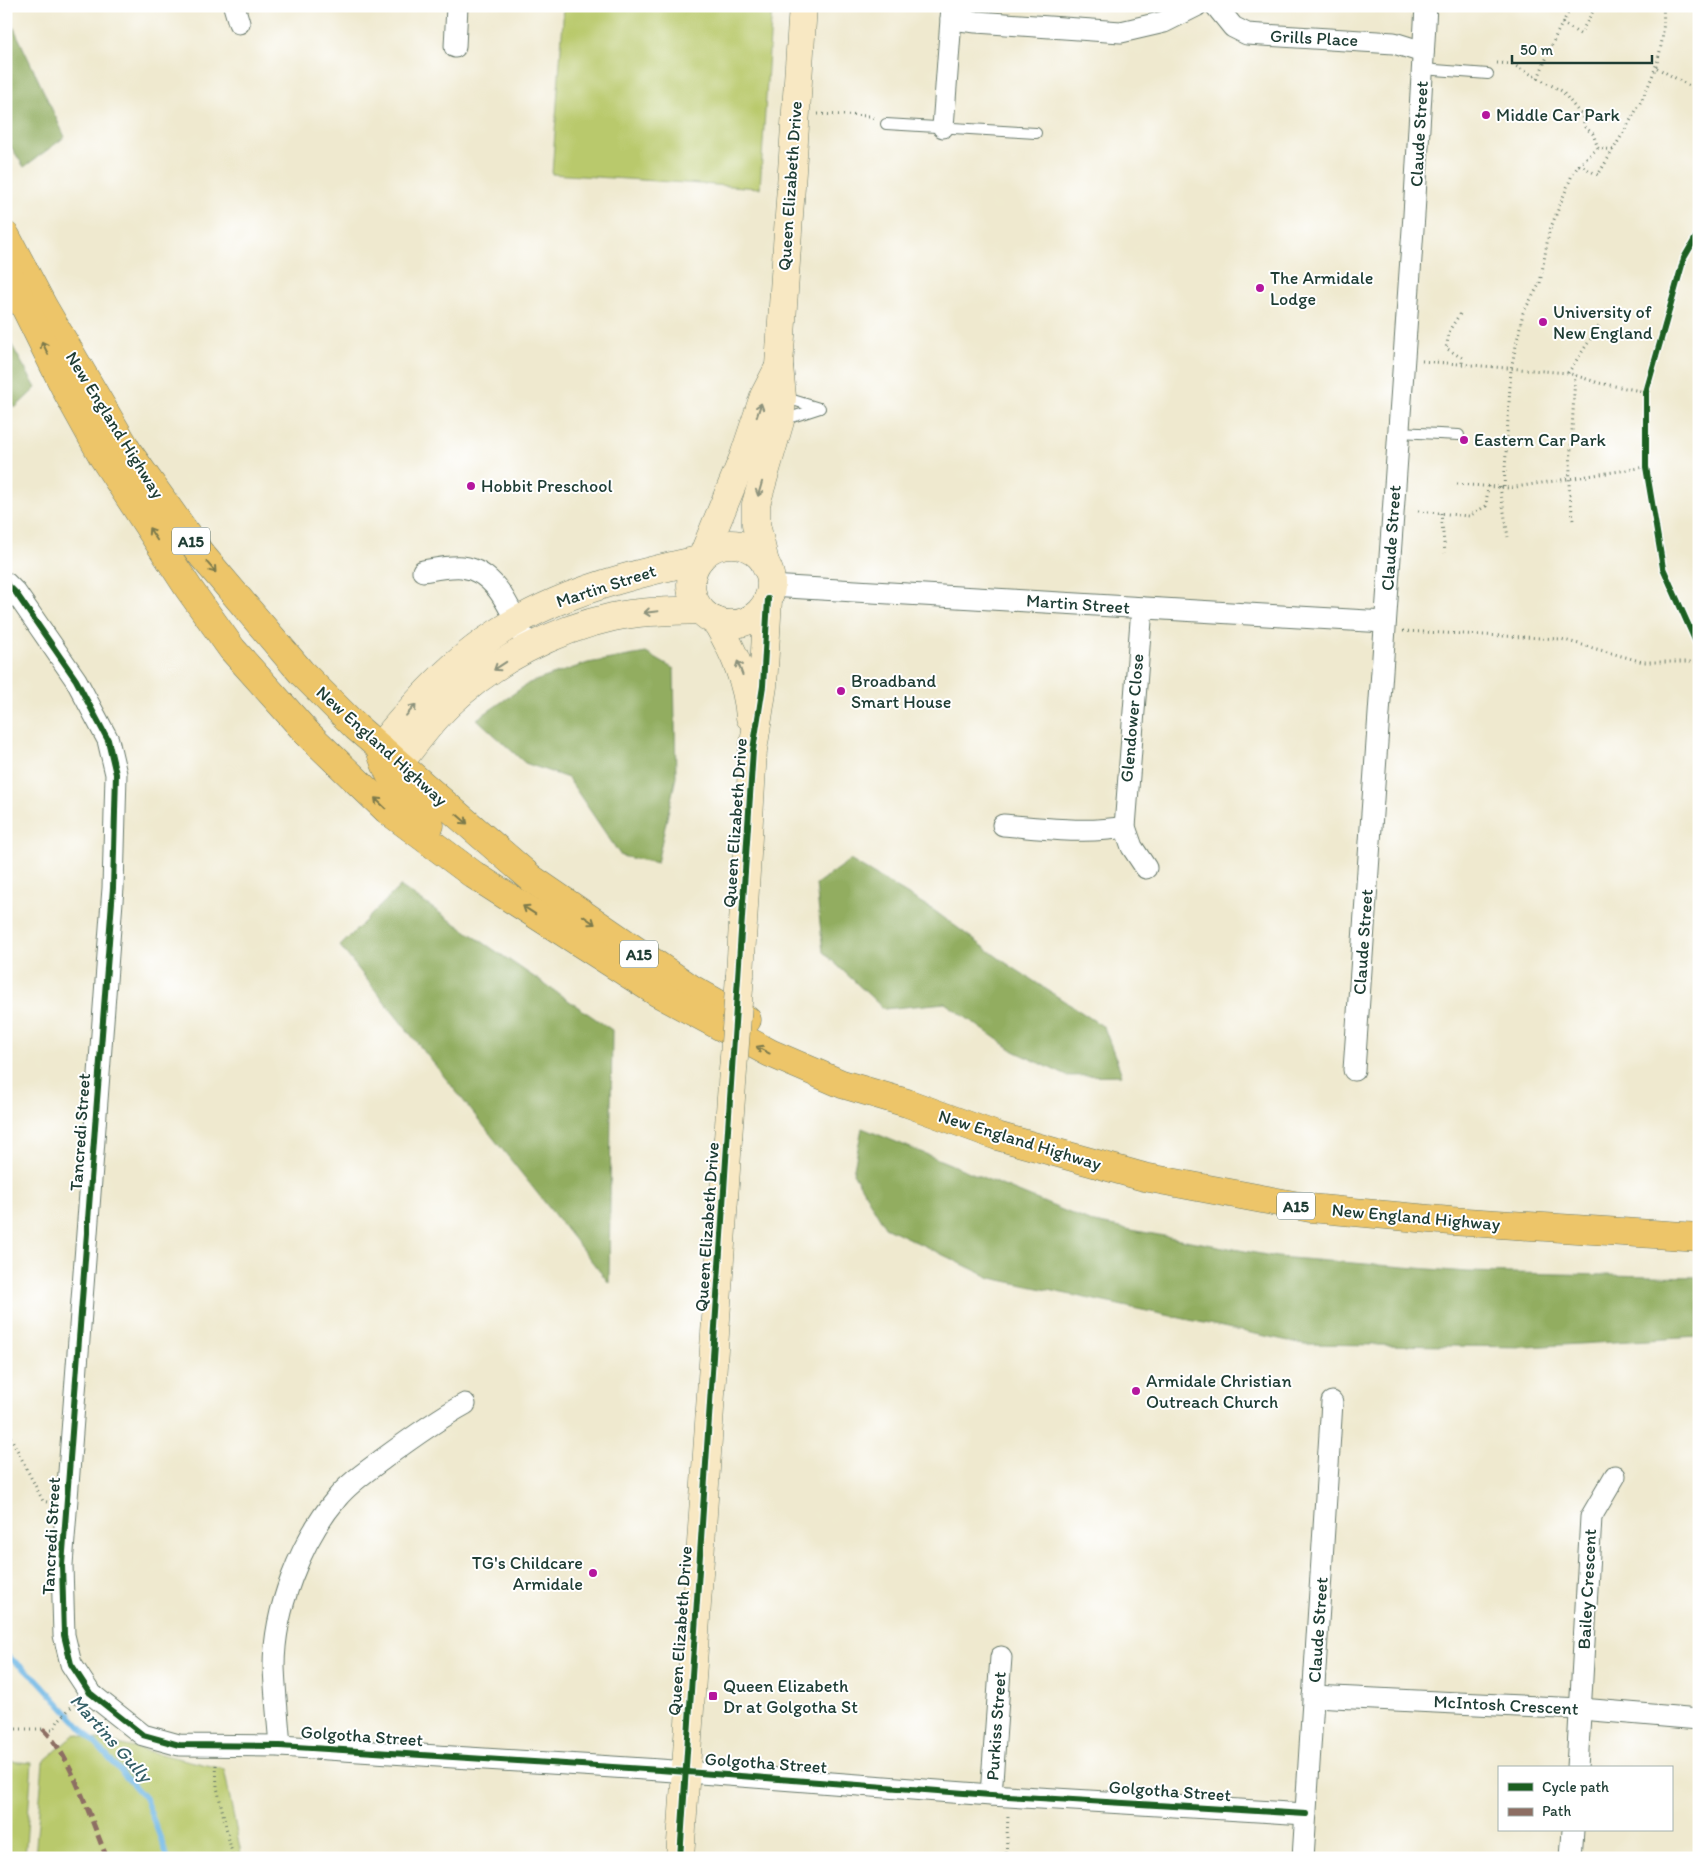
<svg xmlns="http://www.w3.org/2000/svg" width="1705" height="1864" viewBox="0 0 1705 1864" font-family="Itim,sans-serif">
	<rect width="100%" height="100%" fill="#fff"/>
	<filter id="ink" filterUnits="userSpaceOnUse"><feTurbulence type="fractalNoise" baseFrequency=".02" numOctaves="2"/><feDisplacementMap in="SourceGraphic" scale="10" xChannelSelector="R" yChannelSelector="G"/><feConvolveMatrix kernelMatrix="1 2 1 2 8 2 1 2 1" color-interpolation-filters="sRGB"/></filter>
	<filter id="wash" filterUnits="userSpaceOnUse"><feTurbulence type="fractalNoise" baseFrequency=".0096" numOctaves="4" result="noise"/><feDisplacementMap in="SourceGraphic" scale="20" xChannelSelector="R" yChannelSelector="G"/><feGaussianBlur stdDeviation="1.12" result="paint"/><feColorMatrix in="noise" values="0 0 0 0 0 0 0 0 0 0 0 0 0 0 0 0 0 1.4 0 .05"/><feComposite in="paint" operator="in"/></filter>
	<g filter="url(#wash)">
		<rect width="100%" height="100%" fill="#efe9cf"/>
		<!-- green -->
		<g fill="#b9c96c" stroke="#6c8350">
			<path d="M564,6H772L760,188L552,174Z"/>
			<path d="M75,1734L224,1769L242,1858H35L43,1762Z"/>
			<path d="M6,1761L32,1763L25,1858H6Z"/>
		</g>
		<!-- forest -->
		<g fill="#92ad60" stroke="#58754a">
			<path d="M6,11L65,137L24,167L6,139Z"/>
			<path d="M6,335L36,388L15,408L6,395Z"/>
			<path d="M646,653L674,669L676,777L657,863L621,856L568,778L525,763L477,719L529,683L588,663Z"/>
			<path d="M850,860L932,909L1003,961L1104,1027L1122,1075L1067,1076L1014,1051L945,1003L884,1009L823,952L816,884Z"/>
			<path d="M400,886L612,1030L609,1283L340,946Z"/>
			<path d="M862,1128L1094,1223L1277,1257L1467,1272L1699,1277V1337L1527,1347L1303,1344L991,1278L885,1227L853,1173Z"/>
		</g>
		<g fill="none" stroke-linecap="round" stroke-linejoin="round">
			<!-- stream -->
			<path stroke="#6cb6e4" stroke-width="5.5" d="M6,1655L37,1679L145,1798L168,1858"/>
		</g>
	</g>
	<g filter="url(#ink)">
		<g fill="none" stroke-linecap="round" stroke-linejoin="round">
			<!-- lane casing -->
			<g stroke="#68796a" stroke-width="12">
				<g id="lane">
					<path d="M1422,69L1488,74"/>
					<path d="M886,124L1036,133"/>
					<path d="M783,397L819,408"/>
					<path d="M783,420L820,408"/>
					<path d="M1399,432L1459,435"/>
				</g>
			</g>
			<!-- street casing -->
			<g stroke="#68796a" stroke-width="23">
				<g id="street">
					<path d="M234,6L239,23"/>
					<path d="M1216,6L1233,27L1247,34L1394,43L1423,52"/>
					<path d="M951,19L976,22L1121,32L1164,22L1196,6"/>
					<path d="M455,47L457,6"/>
					<path d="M943,127L952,6"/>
					<path d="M423,571C435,569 449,566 462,567C496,571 510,609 523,636"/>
					<path d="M6,583L16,593L76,680L108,740L116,774L113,888L62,1565L64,1635L71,1664L90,1693L143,1735L179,1745L280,1746L660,1770L991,1795L1306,1814"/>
					<path d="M770,586L1385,622"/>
					<path d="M1142,608L1125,827L1132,847L1146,868"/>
					<path d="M1003,825C1044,828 1084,834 1125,827"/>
					<path d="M1354,1070L1414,215L1426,6"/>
					<path d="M1313,1696L1581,1709L1699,1719"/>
					<path d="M280,1746C278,1720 275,1693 274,1667C274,1610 300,1542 337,1498C349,1483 367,1471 383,1459C410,1439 436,1420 465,1404"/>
					<path d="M1577,1768L1591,1517L1615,1476"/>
					<path d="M991,1795L1001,1657"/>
					<path d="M1303,1858L1332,1402"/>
					<path d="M1571,1858L1573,1830"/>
				</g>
			</g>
			<!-- secondary casing -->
			<g stroke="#68796a" stroke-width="29">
				<g id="secondary">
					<circle cx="731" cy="584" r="40"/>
					<path d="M703,555L744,456L764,396L779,367"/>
					<path d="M766,567L756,524V504L780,421L782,397L779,366L803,6"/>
					<path d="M716,621C734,652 747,681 750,717"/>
					<path d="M379,747C396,727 413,706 432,687C508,608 595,582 699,560"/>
					<path d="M399,764C414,744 431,721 450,703C494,661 554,630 613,617C642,611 671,611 700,610"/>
					<path d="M740,975L753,750L763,686L768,599"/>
					<path d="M680,1858L728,1139"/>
				</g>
			</g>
			<!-- highway casing -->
			<g stroke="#68796a" stroke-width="29">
				<g id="highway">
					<path d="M6,236L43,306L129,453L200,553L301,672L356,727L532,879L692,989L747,1020"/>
					<path d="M6,269L67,392L103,457L189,589L232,649L307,733L387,810L474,875L658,993L770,1053L842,1084L907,1103L997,1136L1144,1177L1310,1208L1451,1221L1699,1237"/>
					<path d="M381,752C390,783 407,803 430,825"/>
				</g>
			</g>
			<!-- path -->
			<g stroke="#68796a" stroke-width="3" stroke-dasharray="1 4" stroke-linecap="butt">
				<path d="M1610,6L1624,8"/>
				<path d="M1562,23L1580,34L1596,6"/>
				<path d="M1497,63L1512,64L1562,91L1582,116L1585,127L1593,134L1598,148"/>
				<path d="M1657,68L1699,91"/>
				<path d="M1538,78L1557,33L1572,6"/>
				<path d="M818,114L869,116L875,119"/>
				<path d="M1579,165L1598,175L1613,150"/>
				<path d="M1460,314L1450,329L1446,348L1462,358V365"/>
				<path d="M1422,361L1568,373L1599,383L1646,392"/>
				<path d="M1568,373L1600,325"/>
				<path d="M1457,484L1509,488L1646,467"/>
				<path d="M1500,487L1508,537"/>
				<path d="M1504,487L1511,369L1523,313L1540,283L1549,232L1572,175L1579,165L1598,148L1613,150C1640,104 1668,62 1663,6"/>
				<path d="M1418,511L1469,516L1486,506L1488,486"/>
				<path d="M1441,513L1445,553"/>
				<path d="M1573,520L1569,487L1575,375"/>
				<path d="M1403,631L1561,639L1643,662H1699"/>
				<path d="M6,1428L43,1501L47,1502"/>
				<path d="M6,1729H54L58,1721L75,1703"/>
				<path d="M216,1765L217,1787L233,1858"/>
				<path d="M1006,1858L1008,1816"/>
			</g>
			<!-- lane -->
			<use href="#lane" stroke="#fff" stroke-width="10"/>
			<!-- street -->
			<use href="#street" stroke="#fff" stroke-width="21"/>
			<!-- secondary -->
			<use href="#secondary" stroke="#f8e8c3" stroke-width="28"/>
			<!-- highway -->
			<use href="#highway" stroke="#edc569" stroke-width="28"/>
			<!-- secondary-bridge casing -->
			<g stroke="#68796a" stroke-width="29" stroke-linecap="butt">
				<path id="secondary-bridge" d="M728,1139L740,975"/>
			</g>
			<!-- secondary-bridge -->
			<use href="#secondary-bridge" stroke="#f8e8c3" stroke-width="28"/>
			<!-- quiet -->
			<path stroke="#8d6e63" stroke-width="5" stroke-dasharray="10 5" stroke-linecap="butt" d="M43,1729C70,1753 92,1823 107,1858"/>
			<!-- cycleway casing -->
			<g stroke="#fff" stroke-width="9">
				<g id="cycleway">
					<path d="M1699,232L1684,258L1646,392V467L1663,568L1699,649"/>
					<path d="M6,583L16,593L76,680L108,740L116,774L113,888L62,1565L64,1635L71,1664L90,1693L143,1735L179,1745L280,1746L660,1770L991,1795L1306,1814"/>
					<path d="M680,1858L753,750L763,686L768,599"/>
				</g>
			</g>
			<!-- cycleway -->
			<use href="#cycleway" stroke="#1b5e20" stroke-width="6"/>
		</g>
		<!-- one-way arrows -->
		<defs><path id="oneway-shaft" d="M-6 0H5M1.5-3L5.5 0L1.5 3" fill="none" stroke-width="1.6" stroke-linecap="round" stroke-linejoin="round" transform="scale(1.25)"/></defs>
		<g stroke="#7c7a4c">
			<use href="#oneway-shaft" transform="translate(45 348) rotate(-116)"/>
			<use href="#oneway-shaft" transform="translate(153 534) rotate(-123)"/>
			<use href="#oneway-shaft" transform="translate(211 567) rotate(49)"/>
			<use href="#oneway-shaft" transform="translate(380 803) rotate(-136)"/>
			<use href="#oneway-shaft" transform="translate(462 819) rotate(41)"/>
			<use href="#oneway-shaft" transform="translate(529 910) rotate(-147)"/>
			<use href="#oneway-shaft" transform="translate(589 920) rotate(35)"/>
			<use href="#oneway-shaft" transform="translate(763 1050) rotate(-152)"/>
		</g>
		<g stroke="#8c927c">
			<use href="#oneway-shaft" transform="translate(759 410) rotate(-72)"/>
			<use href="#oneway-shaft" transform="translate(760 489) rotate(106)"/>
			<use href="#oneway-shaft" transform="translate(651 612) rotate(174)"/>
			<use href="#oneway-shaft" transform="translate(500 666) rotate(147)"/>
			<use href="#oneway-shaft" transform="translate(740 668) rotate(-110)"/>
			<use href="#oneway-shaft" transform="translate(411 710) rotate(-49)"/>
		</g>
	</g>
	<!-- markers -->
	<g fill="#b5179e" stroke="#fff" stroke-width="2">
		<circle cx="1486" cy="115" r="5"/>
		<circle cx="1260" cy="288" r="5"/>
		<circle cx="1543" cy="322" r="5"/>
		<circle cx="1464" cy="440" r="5"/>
		<circle cx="471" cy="486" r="5"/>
		<circle cx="841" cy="691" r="5"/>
		<circle cx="1136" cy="1391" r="5"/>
		<circle cx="593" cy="1573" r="5"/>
		<rect x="708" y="1691" width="10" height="10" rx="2.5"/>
	</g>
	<g text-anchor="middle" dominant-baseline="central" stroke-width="4" stroke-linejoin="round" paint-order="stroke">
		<!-- shield labels -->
		<g fill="#fff" stroke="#627771" stroke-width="1">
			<rect x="172" y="527.5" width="38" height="27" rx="4"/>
			<rect x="620" y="940.5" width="38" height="27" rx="4"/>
			<rect x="1277" y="1192.5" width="38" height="27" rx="4"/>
		</g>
		<g font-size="16" font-weight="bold" fill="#1f3d34">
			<text x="191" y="541">A15</text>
			<text x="639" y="954">A15</text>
			<text x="1296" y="1206">A15</text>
		</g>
		<!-- street labels -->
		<g font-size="18" fill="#1f3d34" stroke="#fff">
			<text transform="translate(1314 38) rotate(3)">Grills Place</text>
			<text transform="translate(1419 134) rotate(-87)">Claude Street</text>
			<text transform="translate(790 186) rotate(-86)">Queen Elizabeth Drive</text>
			<text transform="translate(115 425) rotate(58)">New England Highway</text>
			<text transform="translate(1391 538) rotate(-86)">Claude Street</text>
			<text transform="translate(606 586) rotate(-18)">Martin Street</text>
			<text transform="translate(1078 604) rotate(4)">Martin Street</text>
			<text transform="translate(1132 718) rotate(-85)">Glendower Close</text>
			<text transform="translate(382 746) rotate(42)">New England Highway</text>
			<text transform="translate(735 823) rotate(-86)">Queen Elizabeth Drive</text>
			<text transform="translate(1363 942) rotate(-86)">Claude Street</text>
			<text transform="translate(80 1132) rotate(-86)">Tancredi Street</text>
			<text transform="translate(1020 1140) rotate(17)">New England Highway</text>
			<text transform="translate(1416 1217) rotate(5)">New England Highway</text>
			<text transform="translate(707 1227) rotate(-86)">Queen Elizabeth Drive</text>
			<text transform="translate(51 1536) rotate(-87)">Tancredi Street</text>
			<text transform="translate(1587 1589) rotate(-87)">Bailey Crescent</text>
			<text transform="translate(1318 1630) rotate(-86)">Claude Street</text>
			<text transform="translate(680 1631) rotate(-86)">Queen Elizabeth Drive</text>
			<text transform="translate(1506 1705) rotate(3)">McIntosh Crescent</text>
			<text transform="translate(996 1726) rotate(-86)">Purkiss Street</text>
			<text transform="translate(362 1736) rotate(4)">Golgotha Street</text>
			<text transform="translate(766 1763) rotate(4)">Golgotha Street</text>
			<text transform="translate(1170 1791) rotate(4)">Golgotha Street</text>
		</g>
		<!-- poi labels -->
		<g font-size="18" fill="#1f3d34" stroke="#fff" text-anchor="start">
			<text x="1496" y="115">Middle Car Park</text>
			<text x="1270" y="278">The Armidale<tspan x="1270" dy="21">Lodge</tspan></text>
			<text x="1553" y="312">University of<tspan x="1553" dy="21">New England</tspan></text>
			<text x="1474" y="440">Eastern Car Park</text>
			<text x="481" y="486">Hobbit Preschool</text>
			<text x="851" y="681">Broadband<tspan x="851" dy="21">Smart House</tspan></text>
			<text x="1146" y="1381">Armidale Christian<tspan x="1146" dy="21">Outreach Church</tspan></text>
			<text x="583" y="1563" text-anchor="end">TG's Childcare<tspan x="583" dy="21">Armidale</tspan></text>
			<text x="723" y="1686">Queen Elizabeth<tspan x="723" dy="21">Dr at Golgotha St</tspan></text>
		</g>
		<!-- water labels -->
		<g font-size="19" font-style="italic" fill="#366169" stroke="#fff">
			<text transform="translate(111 1738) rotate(48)">Martins Gully</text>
		</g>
	</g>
	<!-- margin -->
	<rect width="1705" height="1864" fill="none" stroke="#fff" stroke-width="25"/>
	<!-- legend -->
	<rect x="1498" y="1766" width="175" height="65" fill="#ffffff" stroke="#a5b1ae"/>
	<rect x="1508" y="1783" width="25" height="8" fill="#1b5e20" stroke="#a5b1ae"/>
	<text x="1542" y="1792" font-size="15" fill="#1f3d34">Cycle path</text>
	<rect x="1508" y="1808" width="25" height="8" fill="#8d6e63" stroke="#a5b1ae"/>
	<text x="1542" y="1816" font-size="15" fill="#1f3d34">Path</text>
	<!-- scale -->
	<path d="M1512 55v8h140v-8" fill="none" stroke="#1f3d34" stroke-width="2.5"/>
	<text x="1520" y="55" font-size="15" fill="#1f3d34" stroke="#ffffff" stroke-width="4" paint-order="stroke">50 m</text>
</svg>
